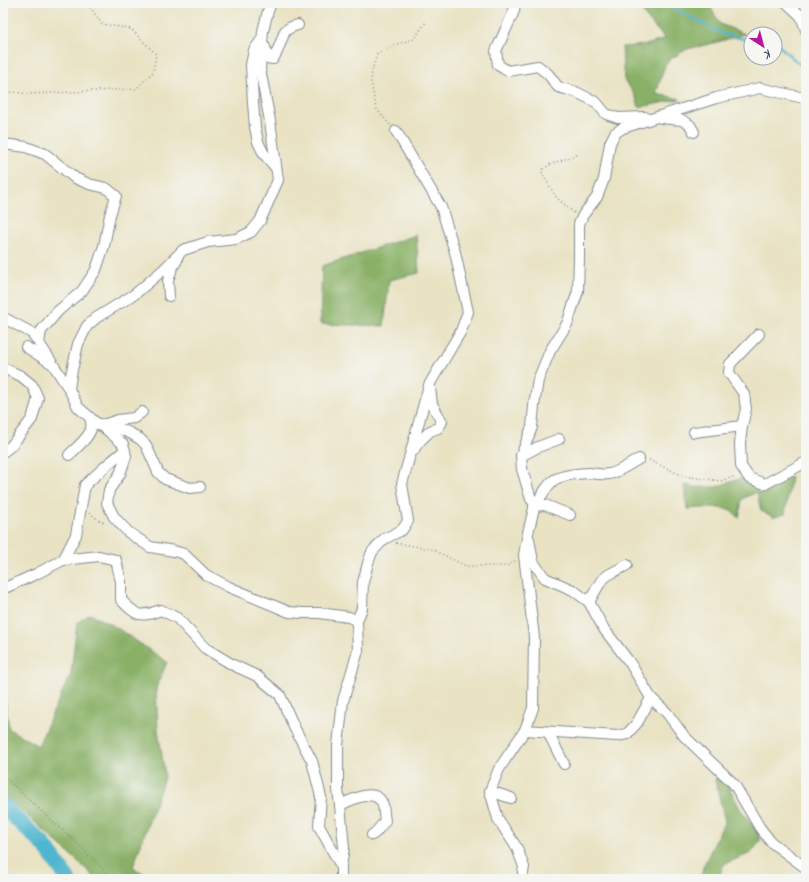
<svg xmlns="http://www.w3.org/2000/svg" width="809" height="882" viewBox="0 0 809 882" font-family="Caveat,sans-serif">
	<rect width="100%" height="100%" fill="#f6f6f2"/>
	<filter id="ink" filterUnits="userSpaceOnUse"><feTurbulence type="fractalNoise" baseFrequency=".025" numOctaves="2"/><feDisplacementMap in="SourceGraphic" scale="8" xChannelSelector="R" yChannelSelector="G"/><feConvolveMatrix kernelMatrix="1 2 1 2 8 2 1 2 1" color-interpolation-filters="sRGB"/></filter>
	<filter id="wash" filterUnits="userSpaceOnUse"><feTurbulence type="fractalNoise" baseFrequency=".012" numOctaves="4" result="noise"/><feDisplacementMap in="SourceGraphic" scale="16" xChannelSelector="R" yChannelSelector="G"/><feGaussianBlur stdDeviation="0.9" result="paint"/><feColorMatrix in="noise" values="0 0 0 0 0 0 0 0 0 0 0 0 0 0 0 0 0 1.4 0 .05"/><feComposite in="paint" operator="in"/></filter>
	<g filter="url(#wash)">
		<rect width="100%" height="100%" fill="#e9e3c4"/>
		<!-- forest -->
		<g fill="#89b066" stroke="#527062">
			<path d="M637,3H708L720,24L745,34L714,43L687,49L672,58L665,65L656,94L680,99L651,105L639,107L636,98L631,89L624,80L622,47L646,45L665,39L646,17Z"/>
			<path d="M416,235L419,273L389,280L384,326L320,324L322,266Z"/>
			<path d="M791,477L785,514L774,517L761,511L757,492L742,499L739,518L731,510L714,507L687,509L684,485L696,487H716L741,478L766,487Z"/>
			<path d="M90,614L114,626L167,662L156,688L158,730L165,775L133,867L152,879H97L38,825L3,795V682L9,729L38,746L54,710L71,674L77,623Z"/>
			<path d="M718,775L729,787L740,809L758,831L760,841L751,853L724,864L718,879H701L703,867L725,821L715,780Z"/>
		</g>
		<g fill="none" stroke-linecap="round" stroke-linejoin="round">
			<!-- stream -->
			<g stroke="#50b6cf" stroke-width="2.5">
				<path d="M663,3L721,33L751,41"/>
				<path d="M775,44H777L806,70"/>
			</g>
			<!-- river -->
			<path stroke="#50b6cf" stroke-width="16" d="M3,806L44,845L68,879"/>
		</g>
	</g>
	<g filter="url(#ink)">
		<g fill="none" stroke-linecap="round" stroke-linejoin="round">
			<!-- minor casing -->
			<g stroke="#828991" stroke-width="12">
				<g id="minor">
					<path d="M271,3L268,11L263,31L260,69L270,121L278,180L260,221L251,232L236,239L208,242L183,250L163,270L135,294L96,318L87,326L78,344L71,375L69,389L78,407L94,421L107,430L123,444L126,456L120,474L109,490L107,503L114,517L128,532L150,547L174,551L184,554L206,575L229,587L289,612L302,613H319L349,617L357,621L358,651L343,701L338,745V790L340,805L344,848L341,866V879"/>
					<path d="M515,3L514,11L496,51L498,65L508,71L538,66L548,74L558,87L576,92L596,102L606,114L618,118L645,117"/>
					<path d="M787,3L801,16L806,30"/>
					<path d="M262,39L254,50L251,65L253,103L255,127L258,142L264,154L276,168"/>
					<path d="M265,47L267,58L273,59L277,52L285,31L291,27L298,25"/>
					<path d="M661,118L682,120L690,125L694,132"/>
					<path d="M3,144L26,147L45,154L75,178L89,184L106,188L116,196L110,215L104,246L96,270L82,291L58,311L41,331L39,343L69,389"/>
					<path d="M169,296L168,281L172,268L177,260"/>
					<path d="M3,319H6L32,333L39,343"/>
					<path d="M759,334L730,364L729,373L744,394L746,409L742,426L740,443L741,466L749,478L765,484L806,462"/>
					<path d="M26,347L51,363"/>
					<path d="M3,368L21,376L32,385L38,398L32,419L11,446L3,452"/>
					<path d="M101,424L115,427L130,433L140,439L146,445L158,472L165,479L190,488L200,487"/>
					<path d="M106,424L118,420L134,418L142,412"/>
					<path d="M694,432L742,426"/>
					<path d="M413,451L418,443L430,431L438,428L442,422L432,404L430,388"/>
					<path d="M69,455C75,449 90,437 91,428C92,425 91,421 90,418"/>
					<path d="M521,456L538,447L559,439"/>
					<path d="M535,504C542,497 545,487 554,480C562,475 580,473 590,473C596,474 603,475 609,474C618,473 631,463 639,459"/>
					<path d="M534,506L545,505L570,515"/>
					<path d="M529,539L533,562L545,578L573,590L589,602L604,629L630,663L651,698L667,713L684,736L734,784L760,828L771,842L806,868"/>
					<path d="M63,560L99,556L116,560L121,582V600C137,616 139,618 161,610L177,618L205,648L233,665L257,676L280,695L294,727L312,761L321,797L319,826L341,866"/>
					<path d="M3,586L7,587L36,574L63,560L76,535L85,485L108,464L125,450"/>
					<path d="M589,602L601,581L608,575L627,565"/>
					<path d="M357,621L362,608L363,582L368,563L372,552L384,539L402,530L408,521L402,484L429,385L461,331L468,312L455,252L441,207L396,131"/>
					<path d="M525,730L617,736L627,734L637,723L651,698"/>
					<path d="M548,732L564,764"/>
					<path d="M490,791L511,798"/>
					<path d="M340,805C352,800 376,786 383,805C384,810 384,816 385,821L376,832L372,835"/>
					<path d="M522,879L524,867L517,848L498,819L490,791L499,769L525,730L533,708L534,637L524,555L528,533L535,504L531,499L522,469L521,456L532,427L534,406L538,380L550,351L567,324L578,291L579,258V224L583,215L597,197L604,179L610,143L615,133L623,128L716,98L760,88L804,98L806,99"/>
				</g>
			</g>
			<!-- path -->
			<g stroke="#828991" stroke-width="1.5" stroke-dasharray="1 3" stroke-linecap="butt">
				<path d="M3,91L29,94L136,89L153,72L156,54L131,29L102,24L87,3"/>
				<path d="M390,125L376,108L371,82L372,71L377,54L394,45L414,39L426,22"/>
				<path d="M574,213L556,197L542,173L543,169L551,164L579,154"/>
				<path d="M649,460L683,476L721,481L736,476"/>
				<path d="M89,513L100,521L106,523"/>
				<path d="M396,543L431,549L466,566H507L515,561"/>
				<path d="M3,776L81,847L112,879"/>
			</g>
			<!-- minor -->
			<use href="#minor" stroke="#fff" stroke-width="10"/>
		</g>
	</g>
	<!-- margin -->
	<rect width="809" height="882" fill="none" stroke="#f6f6f2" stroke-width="16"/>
	<!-- north arrow -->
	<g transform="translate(763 46) rotate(144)"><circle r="19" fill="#f6f6f2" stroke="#9ea6b7"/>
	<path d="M0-3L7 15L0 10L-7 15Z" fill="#b5179e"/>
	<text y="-6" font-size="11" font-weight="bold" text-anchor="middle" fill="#1b2f5e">K</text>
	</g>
</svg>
